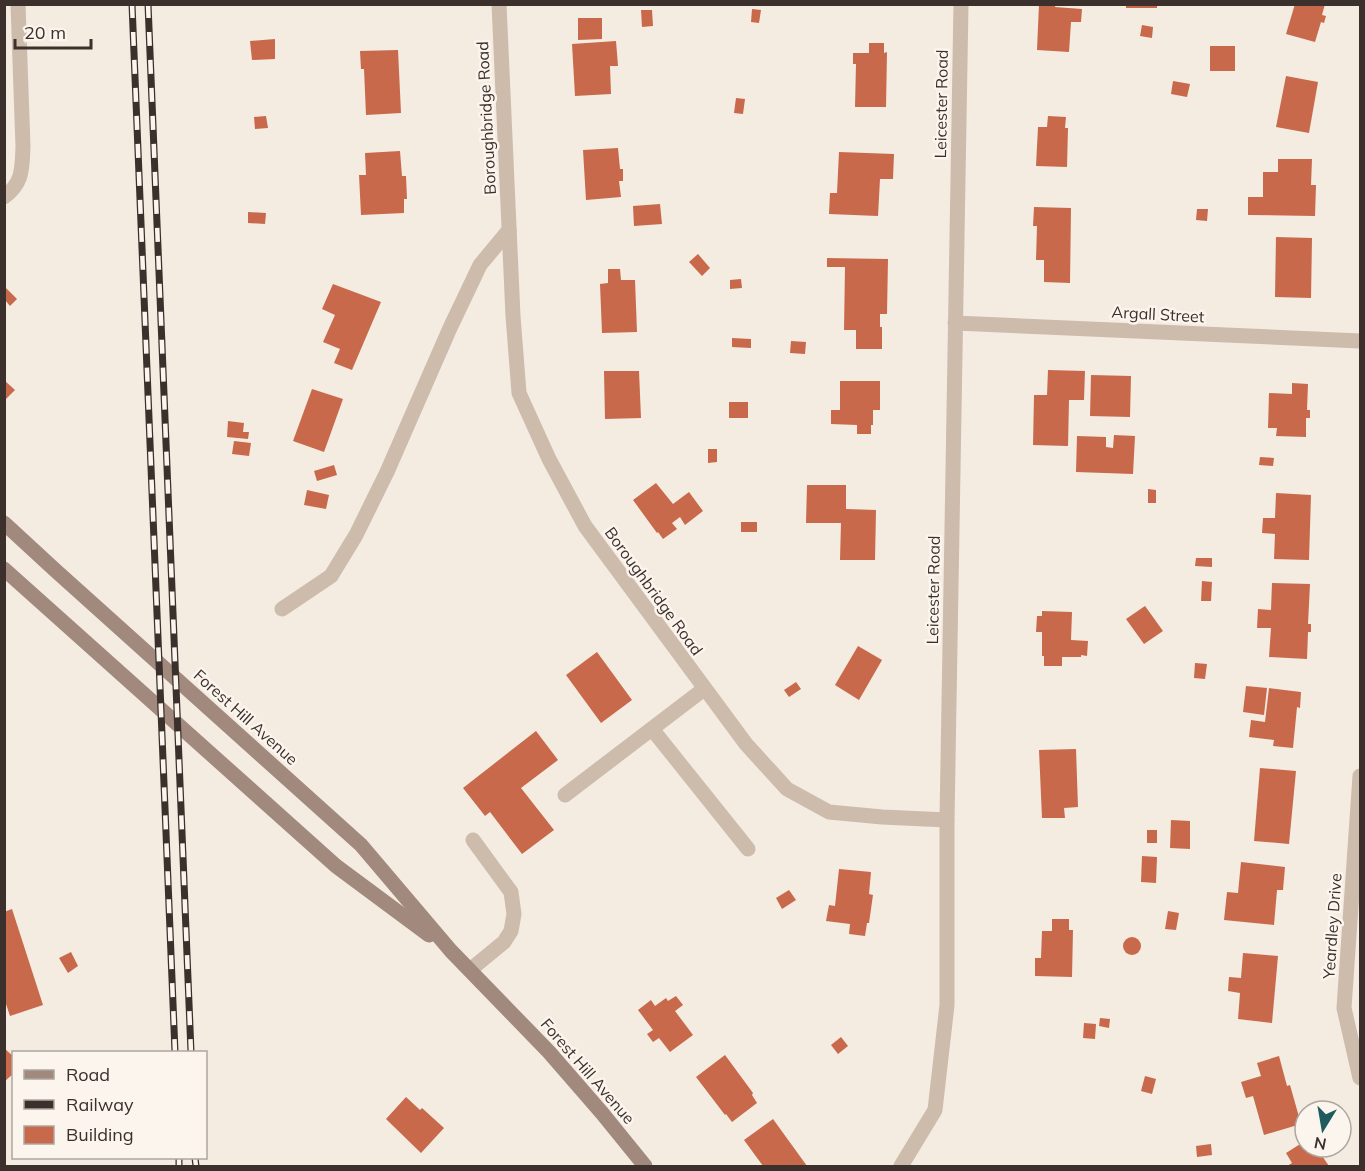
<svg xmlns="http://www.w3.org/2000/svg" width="1365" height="1171" viewBox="0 0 1365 1171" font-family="Mulish,sans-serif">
	<rect width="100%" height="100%" fill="#f4ebe1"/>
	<!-- building -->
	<g fill="#c8694b">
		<path d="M1039,4H1056L1055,7L1082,9L1081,22H1071L1069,52L1037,50Z"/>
		<rect x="1126" y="4" width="31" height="4"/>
		<path d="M1295,4H1325L1322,15L1326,16L1324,23L1321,22L1315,42L1286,34Z"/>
		<path d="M752,9L761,10L759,23L751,22Z"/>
		<path d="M641,10H652L653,26L642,27Z"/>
		<path d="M578,18H602V39L578,40Z"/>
		<path d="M1142,25L1153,27L1152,38L1140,36Z"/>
		<path d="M275,39V59L252,60L250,41Z"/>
		<path d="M616,41L618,66H610L611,94L575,96L572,44Z"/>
		<path d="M869,43H884V53L887,52L886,107H855L856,64H853V53H869Z"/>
		<rect x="1210" y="46" width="25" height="25"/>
		<path d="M398,50L401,113L366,115L364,69H361L360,51Z"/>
		<path d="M1286,76L1318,82L1309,133L1276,127Z"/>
		<path d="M1173,81L1190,84L1187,97L1171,94Z"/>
		<path d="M736,98L745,99L743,114L734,113Z"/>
		<path d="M266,116L268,128L255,129L254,117Z"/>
		<path d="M1048,116L1066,117L1065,128H1068L1067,167L1036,166L1038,127H1047Z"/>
		<path d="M618,148L620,169H623V181H619L621,197L586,200L583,150Z"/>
		<path d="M400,151L402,176H406L407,199H404V213L361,215L359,175H366L365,153Z"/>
		<path d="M839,152L894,154L893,179H880L878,216L829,214L830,193H837Z"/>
		<path d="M1278,159H1312L1311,185H1316L1315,216L1248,215V197H1263V172H1278Z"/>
		<path d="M660,204L662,224L634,226L633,206Z"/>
		<path d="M1034,207L1071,208L1070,283L1044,282V260H1036L1037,226H1033Z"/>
		<path d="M1197,209H1208L1207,221L1196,220Z"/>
		<path d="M248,212L266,213L265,224L248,223Z"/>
		<path d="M1276,237L1312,238L1311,298L1275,297Z"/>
		<path d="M698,254L710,268L702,276L689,262Z"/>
		<path d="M827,258L888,259L887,314H880V327H882V349H856V330H844L845,267H827Z"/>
		<path d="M608,269H620L621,280H635L637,332L602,333L600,284L608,283Z"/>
		<path d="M741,279L742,288L730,289V280Z"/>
		<path d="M333,284L381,302L352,370L334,363L340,349L323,342L335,315L322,309Z"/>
		<path d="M5,287L17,299L10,306L5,300Z"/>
		<path d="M732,338L751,339V348L732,347Z"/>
		<path d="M791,341L806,342L805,354L790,353Z"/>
		<path d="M1048,370L1085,371L1084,400H1069L1068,446L1033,445L1034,395H1047Z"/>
		<path d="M604,371H639L641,418L605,419Z"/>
		<path d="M1091,375L1131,376L1130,417L1090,416Z"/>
		<path d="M4,380L15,390L4,401Z"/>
		<path d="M840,381H880V410H873V425H871V434H857V425L831,424V410H840Z"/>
		<path d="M1292,383L1308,384L1307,410H1310V418H1306V437L1276,436L1277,428H1268L1269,393L1292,394Z"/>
		<path d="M312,389L343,399L324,452L293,441Z"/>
		<rect x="729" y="402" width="19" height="16"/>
		<path d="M228,421L244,423L243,432H249L248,439L227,437Z"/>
		<path d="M1114,435L1135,436L1133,474L1076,472L1077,436L1106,437V447L1113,448Z"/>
		<path d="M234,441L251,443L249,456L232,454Z"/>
		<path d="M708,449H717V462L708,463Z"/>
		<path d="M1260,457L1274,458L1273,466L1259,465Z"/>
		<path d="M334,465L337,475L317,481L314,471Z"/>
		<path d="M656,483L673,504L689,492L703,511L685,525L680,517L672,523L677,529L663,539L658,532L657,533L633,500Z"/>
		<path d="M807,485H846V509L876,510L875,560H840L841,523H806Z"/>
		<path d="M1148,489L1156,490V503H1148Z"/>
		<path d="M307,490L329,495L326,509L304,505Z"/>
		<path d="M1276,493L1311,495L1309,560L1274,559L1275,534L1262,533L1263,518H1275Z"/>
		<rect x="741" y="522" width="16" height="10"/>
		<path d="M1196,558H1212V567L1195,566Z"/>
		<path d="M1202,581L1212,582L1211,601H1201Z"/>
		<path d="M1272,583L1310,584L1308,624H1311V632H1308L1307,659L1269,657L1271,628H1257L1258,609L1271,610Z"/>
		<path d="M1145,606L1163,631L1144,644L1126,619Z"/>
		<path d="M1042,611L1072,612L1071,640L1088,641L1087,656L1081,655V657H1062V666H1044V656H1042V632H1036L1037,616H1042Z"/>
		<path d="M858,646L882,660L859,700L835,685Z"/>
		<path d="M597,652L632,700L601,723L566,675Z"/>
		<path d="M1195,663L1207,664L1205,679L1194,678Z"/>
		<path d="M796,682L801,689L789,697L784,690Z"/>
		<path d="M1246,686L1267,688L1264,715L1243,712Z"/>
		<path d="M1269,688L1301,692L1300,708L1297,707L1293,748L1273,746L1274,740L1249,737L1251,720L1265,722Z"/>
		<path d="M536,731L558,760L521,788L554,830L522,854L490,812L485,816L463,788Z"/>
		<path d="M1076,749L1078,807L1064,808L1065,818H1042L1039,750Z"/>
		<path d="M1260,768L1296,771L1289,844L1254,841Z"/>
		<path d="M1171,820L1190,821V849L1170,848Z"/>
		<rect x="1147" y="830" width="10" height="13"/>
		<path d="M1142,856L1157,857L1156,883L1141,882Z"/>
		<path d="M1241,862L1285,867L1283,890H1277L1274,925L1224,920L1227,892L1238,893Z"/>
		<path d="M839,869L871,872L869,894L873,895L869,923H867L865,936L849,934L850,924L826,921L829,905L835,906Z"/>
		<path d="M789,890L796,900L782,909L776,898Z"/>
		<path d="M12,909L43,1005L10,1016L4,998V912Z"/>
		<path d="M1168,911L1179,913L1176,930L1165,929Z"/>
		<path d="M1052,919H1069V930H1073L1072,977L1035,976V958H1041L1042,931H1052Z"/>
		<circle cx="1132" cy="946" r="9"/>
		<path d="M71,952L78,966L68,973L59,958Z"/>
		<path d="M1243,953L1278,956L1272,1023L1238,1019L1240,993L1228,991L1229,977L1241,978Z"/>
		<path d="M676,996L683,1005L675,1011L693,1035L670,1052L659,1038L653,1042L647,1034L653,1030L638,1010L651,1000L655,1006L666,998L668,1001Z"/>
		<path d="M1100,1018L1110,1019L1109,1028L1099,1026Z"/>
		<path d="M1084,1023L1096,1024L1095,1039L1083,1038Z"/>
		<path d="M841,1037L848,1046L838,1054L831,1045Z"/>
		<path d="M4,1048L14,1057V1073L4,1082Z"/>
		<path d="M725,1055L753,1093L752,1095L757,1103L732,1122L726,1114L725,1115L696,1077Z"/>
		<path d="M1279,1056L1287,1086L1290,1085L1301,1124L1264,1135L1253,1096L1246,1098L1241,1082L1261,1076L1257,1063Z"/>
		<path d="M1145,1076L1156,1079L1152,1094L1141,1091Z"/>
		<path d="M406,1097L420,1110L422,1108L444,1128L421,1153L386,1119Z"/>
		<path d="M773,1119L807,1166H763L744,1140Z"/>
		<path d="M1305,1141V1147H1316L1329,1166H1287L1292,1163L1286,1153Z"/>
		<path d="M1211,1144L1212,1155L1197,1157L1196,1146Z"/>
	</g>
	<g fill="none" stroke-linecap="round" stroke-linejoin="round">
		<!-- lane -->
		<g stroke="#cdbbac" stroke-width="15">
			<path d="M4,197C23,183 22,169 23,147L18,4"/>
			<path d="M652,729L748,849"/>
			<path d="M565,795L704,689"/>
			<path d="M470,970L504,942L511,931L514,914L511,892L473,840"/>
		</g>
		<!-- street -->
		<g stroke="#cdbbac" stroke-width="15">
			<path d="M499,4L513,316L519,393L549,459L585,526L746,744L787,789L829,812L882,817L947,820"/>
			<path d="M955,323L1360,341"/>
			<path d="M282,609L331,576L356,535L387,472L450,328L480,265L509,230"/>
			<path d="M1360,776L1344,1008L1360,1078"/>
			<path d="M901,1166L935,1110L947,1005V820L961,4"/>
		</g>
		<!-- secondary -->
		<g stroke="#a18a7d" stroke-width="15">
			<path d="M4,523L55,570L361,845L451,951L549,1052L602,1113L645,1166"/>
			<path d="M4,569L336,866L429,935"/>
		</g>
		<!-- rail casing -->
		<g stroke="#3b302b" stroke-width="7">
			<g id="rail">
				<path d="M132,4L175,1052"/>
				<path d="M148,4L191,1052"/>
				<path d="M179,1158V1166"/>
				<path d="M195,1158L196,1166"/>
			</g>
		</g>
		<!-- rail -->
		<use href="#rail" stroke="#fbf5ee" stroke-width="4.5" stroke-dasharray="14" stroke-linecap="butt"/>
	</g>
	<g text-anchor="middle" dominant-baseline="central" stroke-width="5" stroke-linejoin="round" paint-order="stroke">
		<!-- street labels -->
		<g font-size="16" fill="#3b302b" stroke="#fbf5ee">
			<text transform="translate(941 104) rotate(-89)">Leicester Road</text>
			<text transform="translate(486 118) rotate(-93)">Boroughbridge Road</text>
			<text transform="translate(1158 314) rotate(3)">Argall Street</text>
			<text transform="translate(933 590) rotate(-89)">Leicester Road</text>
			<text transform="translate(654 591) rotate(54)">Boroughbridge Road</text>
			<text transform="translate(246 717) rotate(42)">Forest Hill Avenue</text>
			<text transform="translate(1332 926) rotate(-86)">Yeardley Drive</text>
			<text transform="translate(588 1071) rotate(49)">Forest Hill Avenue</text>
		</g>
	</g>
	<!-- border -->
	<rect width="1365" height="1171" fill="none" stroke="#3b302b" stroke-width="12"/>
	<!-- legend -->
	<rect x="12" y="1051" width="195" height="108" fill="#fbf5ee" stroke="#aea6a0" stroke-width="1.5"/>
	<rect x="24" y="1070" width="30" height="9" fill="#a18a7d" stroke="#aea6a0" stroke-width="1.5"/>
	<text x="66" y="1081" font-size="18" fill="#3b302b">Road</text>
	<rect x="24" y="1100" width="30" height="9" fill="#3b302b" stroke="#aea6a0" stroke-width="1.5"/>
	<text x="66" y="1111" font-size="18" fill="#3b302b">Railway</text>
	<rect x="24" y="1126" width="30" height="18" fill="#c8694b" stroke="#aea6a0" stroke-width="1.5"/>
	<text x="66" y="1141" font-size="18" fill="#3b302b">Building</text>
	<!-- north arrow -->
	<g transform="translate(1323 1129) rotate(191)"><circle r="28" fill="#fbf5ee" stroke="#aea6a0" stroke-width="1.5"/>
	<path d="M0-4.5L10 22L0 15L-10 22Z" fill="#1f5a5e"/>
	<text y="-9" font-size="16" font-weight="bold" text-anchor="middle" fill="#3b302b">N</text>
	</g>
	<!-- scale -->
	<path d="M15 39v9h76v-9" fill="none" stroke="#3b302b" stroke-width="3"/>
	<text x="24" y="39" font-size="18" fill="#3b302b" stroke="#fbf5ee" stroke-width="4.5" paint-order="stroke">20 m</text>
</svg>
